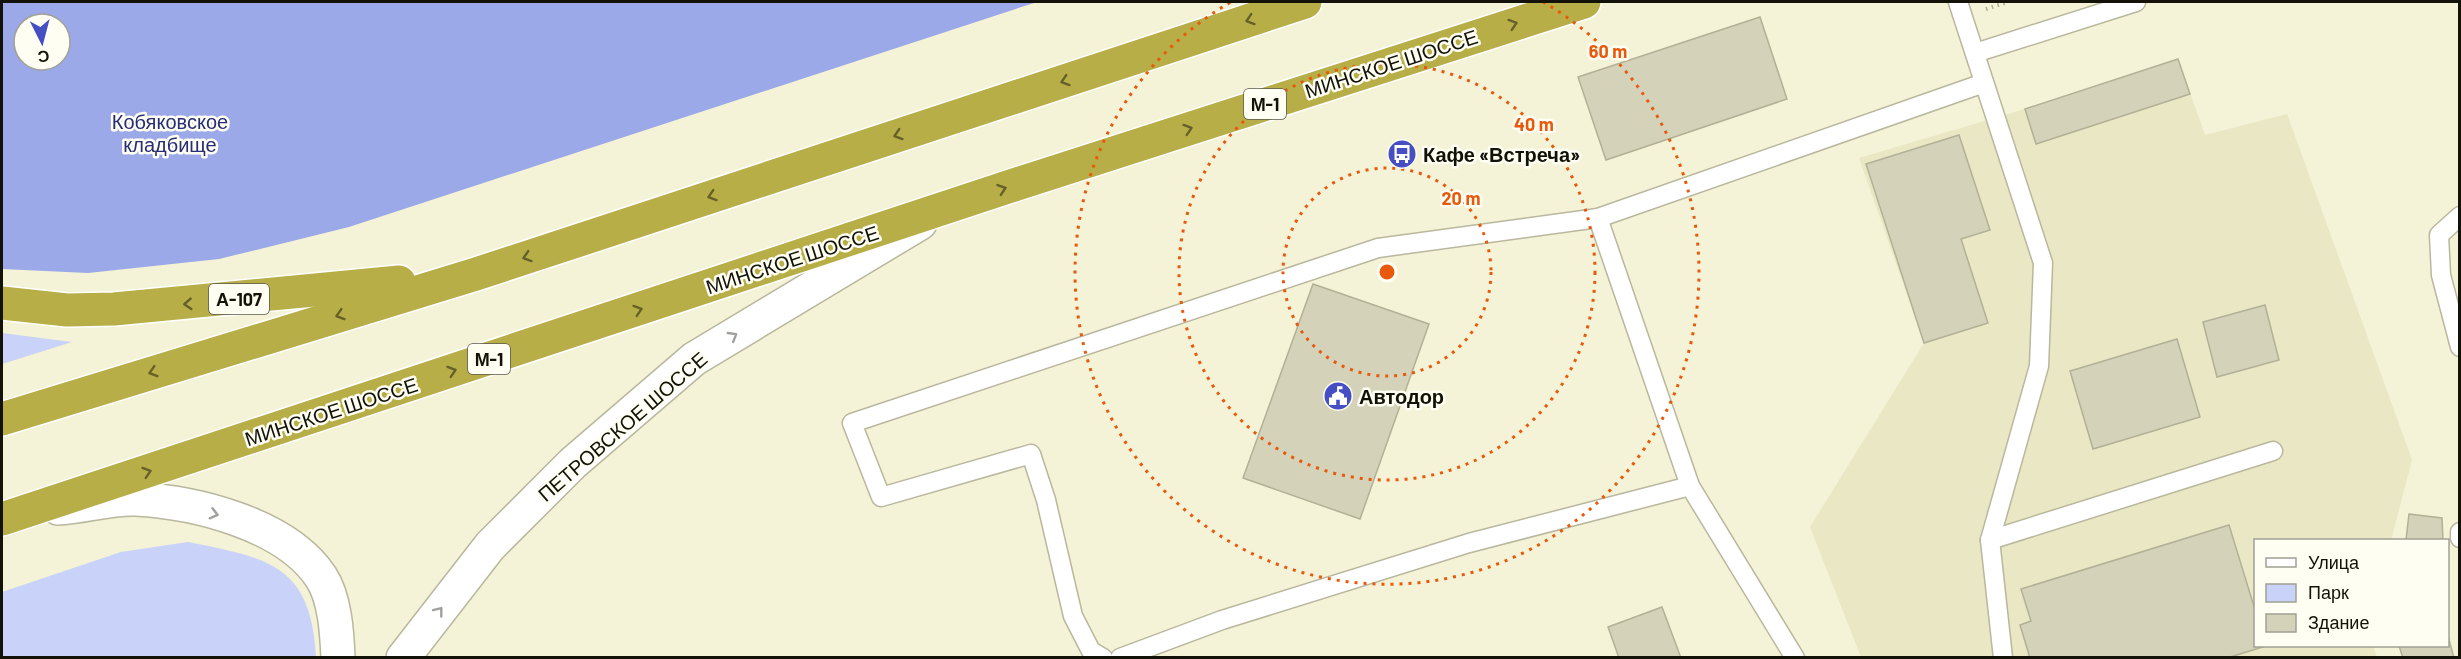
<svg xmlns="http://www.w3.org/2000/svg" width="2461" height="659" viewBox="0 0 2461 659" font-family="Barlow,sans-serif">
	<rect width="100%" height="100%" fill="#f4f2d7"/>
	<!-- built -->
	<path fill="#e9e7c4" d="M2178,59L2205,135L2287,114L2412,460L2391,540H2256V646H2373L2377,657H1861L1810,527L1924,343L1859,158L2025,109Z"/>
	<!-- green -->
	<g fill="#c9d2f8">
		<path d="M2,333L72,342L2,364Z"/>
		<path d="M188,542C268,558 311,564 316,657H2V592L121,552Z"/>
	</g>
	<!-- forest -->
	<path fill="#9ba9e8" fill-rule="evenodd" d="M2,2H1037L349,227L219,259L88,273L2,269ZM24,24H60V60H24Z"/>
	<!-- building -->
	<g fill="#d4d2b8" stroke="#b2b096" stroke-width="1.5">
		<path d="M1760,17L1787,99L1606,160L1578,77Z"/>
		<path d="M2178,59L2190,94L2036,144L2025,109Z"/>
		<path d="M1959,135L1990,230L1961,239L1988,323L1924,343L1866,164Z"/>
		<path d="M1313,284L1429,324L1360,519L1243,478Z"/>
		<path d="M2265,305L2279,360L2217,377L2203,322Z"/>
		<path d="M2177,339L2200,417L2093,449L2070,371Z"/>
		<path d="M2409,514L2442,518L2443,540H2406Z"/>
		<path d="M2229,525L2256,613V646H2266L2227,658H2030L2020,625L2031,621L2021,589Z"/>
		<path d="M1662,607L1681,658H1619L1608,627Z"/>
		<path d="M2448,636L2454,658H2403L2399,646H2448Z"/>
	</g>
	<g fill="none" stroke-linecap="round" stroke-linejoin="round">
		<!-- service casing -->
		<g stroke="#b9b79d" stroke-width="21">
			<g id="service">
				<path d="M1958,2L2043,263L2039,366L1990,540L2003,658"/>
				<path d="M1975,53L2136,2"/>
				<path d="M2460,216L2439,235L2441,275L2460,347"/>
				<path d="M1598,218L1690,486"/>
				<path d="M2460,532V538"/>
				<path d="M1990,540L2273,451"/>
				<path d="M1103,658L1091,651L1073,616L1046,500L1031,454L881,497L852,423L1378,248L1598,218L1984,83"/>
				<path d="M1120,658L1222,620L1469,543L1690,486L1795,658"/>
			</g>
		</g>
		<!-- secondary casing -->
		<g stroke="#b9b79d" stroke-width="36">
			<g id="secondary">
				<path d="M58,508C83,507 110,498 135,499C195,502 286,524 321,577C335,598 337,633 338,658"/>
				<path d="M403,658L490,546L573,463L694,359L920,223"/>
			</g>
		</g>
		<!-- trunk casing -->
		<g stroke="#fff" stroke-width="36">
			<g id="trunk">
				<path d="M2,303L67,310L114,309L399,282"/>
				<path d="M2,419L476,274L1305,2"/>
				<path d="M2,519L1020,183L1584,2"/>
			</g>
		</g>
		<!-- path -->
		<path stroke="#abaa94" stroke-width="4" stroke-dasharray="1.5 4.5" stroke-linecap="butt" d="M1986,9L2008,2"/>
		<!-- service -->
		<use href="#service" stroke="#fff" stroke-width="18"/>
		<!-- secondary -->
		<use href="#secondary" stroke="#fff" stroke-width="33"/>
		<!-- trunk -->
		<use href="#trunk" stroke="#b8ae48" stroke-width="33"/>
	</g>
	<!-- one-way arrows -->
	<defs><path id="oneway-chevron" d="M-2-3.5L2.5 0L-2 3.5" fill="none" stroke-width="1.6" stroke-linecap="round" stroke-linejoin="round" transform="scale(1.5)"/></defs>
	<g stroke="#666028">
		<use href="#oneway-chevron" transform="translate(1250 20) rotate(162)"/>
		<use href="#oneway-chevron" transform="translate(1513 24) rotate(-18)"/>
		<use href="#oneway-chevron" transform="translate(1065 81) rotate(162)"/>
		<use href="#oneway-chevron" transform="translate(1188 129) rotate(-18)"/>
		<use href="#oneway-chevron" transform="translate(898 135) rotate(162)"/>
		<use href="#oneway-chevron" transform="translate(1002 189) rotate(-19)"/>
		<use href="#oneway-chevron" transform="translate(712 196) rotate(162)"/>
		<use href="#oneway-chevron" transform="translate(527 257) rotate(162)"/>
		<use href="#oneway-chevron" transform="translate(188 304) rotate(176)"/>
		<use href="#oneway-chevron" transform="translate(638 310) rotate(-18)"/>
		<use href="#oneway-chevron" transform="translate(340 315) rotate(163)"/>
		<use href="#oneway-chevron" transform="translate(452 371) rotate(-18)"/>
		<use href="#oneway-chevron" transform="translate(153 372) rotate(163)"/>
		<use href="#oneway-chevron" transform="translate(147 472) rotate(-18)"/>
	</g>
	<g stroke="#a1a09d">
		<use href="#oneway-chevron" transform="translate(733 336) rotate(-31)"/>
		<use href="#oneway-chevron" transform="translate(214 514) rotate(15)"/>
		<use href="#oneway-chevron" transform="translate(439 611) rotate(-52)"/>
	</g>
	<!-- distance rings -->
	<g fill="none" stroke="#e8590c" stroke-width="3" stroke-dasharray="3 6">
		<circle cx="1387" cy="272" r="104"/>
		<circle cx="1387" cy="272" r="208"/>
		<path d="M1543 2A312 312 0 1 1 1231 2"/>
	</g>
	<!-- icons -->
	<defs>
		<g id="bus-disc" transform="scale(1.5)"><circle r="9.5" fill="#454ec3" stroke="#fffef3"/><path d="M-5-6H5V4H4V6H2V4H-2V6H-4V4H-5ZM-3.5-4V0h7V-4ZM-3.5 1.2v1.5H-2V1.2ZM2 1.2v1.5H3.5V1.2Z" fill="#fff"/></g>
		<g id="civic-disc" transform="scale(1.5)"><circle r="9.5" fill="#454ec3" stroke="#fffef3"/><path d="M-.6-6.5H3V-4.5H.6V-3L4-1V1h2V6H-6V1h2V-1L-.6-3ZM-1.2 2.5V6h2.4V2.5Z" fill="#fff"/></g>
	</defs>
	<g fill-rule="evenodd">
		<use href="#bus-disc" x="1402" y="154"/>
		<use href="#civic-disc" x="1338" y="396"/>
	</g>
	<g text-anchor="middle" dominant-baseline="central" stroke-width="5" stroke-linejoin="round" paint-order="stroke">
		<!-- shield labels -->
		<g fill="#fffef3" stroke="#5a594f" stroke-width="1.5">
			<rect x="1244" y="89" width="42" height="30" rx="4.5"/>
			<rect x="209" y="284" width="60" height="30" rx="4.5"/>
			<rect x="468" y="344" width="42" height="30" rx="4.5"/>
		</g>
		<g font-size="18" font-weight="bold" fill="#131209">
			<text x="1265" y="104">М-1</text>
			<text x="239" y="299">А-107</text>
			<text x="489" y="359">М-1</text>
		</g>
		<!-- street labels -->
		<g font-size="20" fill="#131209" stroke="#fffef3">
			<text transform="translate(1391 63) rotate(-18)">МИНСКОЕ ШОССЕ</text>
			<text transform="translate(792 259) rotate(-18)">МИНСКОЕ ШОССЕ</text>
			<text transform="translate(331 411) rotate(-18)">МИНСКОЕ ШОССЕ</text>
			<text transform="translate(622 426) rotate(-41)">ПЕТРОВСКОЕ ШОССЕ</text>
		</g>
		<!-- park labels -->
		<g font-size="20" fill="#272d76" stroke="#fffef3">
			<text x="170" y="121">Кобяковское<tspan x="170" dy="23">кладбище</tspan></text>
		</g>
		<!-- poi labels -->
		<g font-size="20" font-weight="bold" fill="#131209" stroke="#fffef3" text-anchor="start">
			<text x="1423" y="154">Кафе «Встреча»</text>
			<text x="1359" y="396">Автодор</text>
		</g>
	</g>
	<circle cx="1387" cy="272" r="9" fill="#e8590c" stroke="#fffef3" stroke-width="3"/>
	<g font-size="18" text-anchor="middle" font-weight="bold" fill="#e8590c" stroke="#fffef3" stroke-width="5" stroke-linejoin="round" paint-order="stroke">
		<text x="1608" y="58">60 m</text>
		<text x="1534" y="131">40 m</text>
		<text x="1461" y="205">20 m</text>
	</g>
	<!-- border -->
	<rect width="2461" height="659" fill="none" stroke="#131209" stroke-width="6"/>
	<!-- legend -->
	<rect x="2254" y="539" width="195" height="108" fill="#fffef3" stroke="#a1a095" stroke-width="1.5"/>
	<rect x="2266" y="558" width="30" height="9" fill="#ffffff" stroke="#a1a095" stroke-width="1.5"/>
	<text x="2308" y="569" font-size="18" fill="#131209">Улица</text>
	<rect x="2266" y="584" width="30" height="18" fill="#c9d2f8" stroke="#a1a095" stroke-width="1.5"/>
	<text x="2308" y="599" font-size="18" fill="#131209">Парк</text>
	<rect x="2266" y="614" width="30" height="18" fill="#d4d2b8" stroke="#a1a095" stroke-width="1.5"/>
	<text x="2308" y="629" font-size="18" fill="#131209">Здание</text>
	<!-- north arrow -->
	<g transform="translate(42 42) rotate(174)"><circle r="28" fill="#fffef3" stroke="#a1a095" stroke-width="1.5"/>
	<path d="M0-4.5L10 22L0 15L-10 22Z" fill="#454ec3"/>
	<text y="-9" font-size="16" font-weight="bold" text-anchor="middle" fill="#131209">С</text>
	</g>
</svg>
